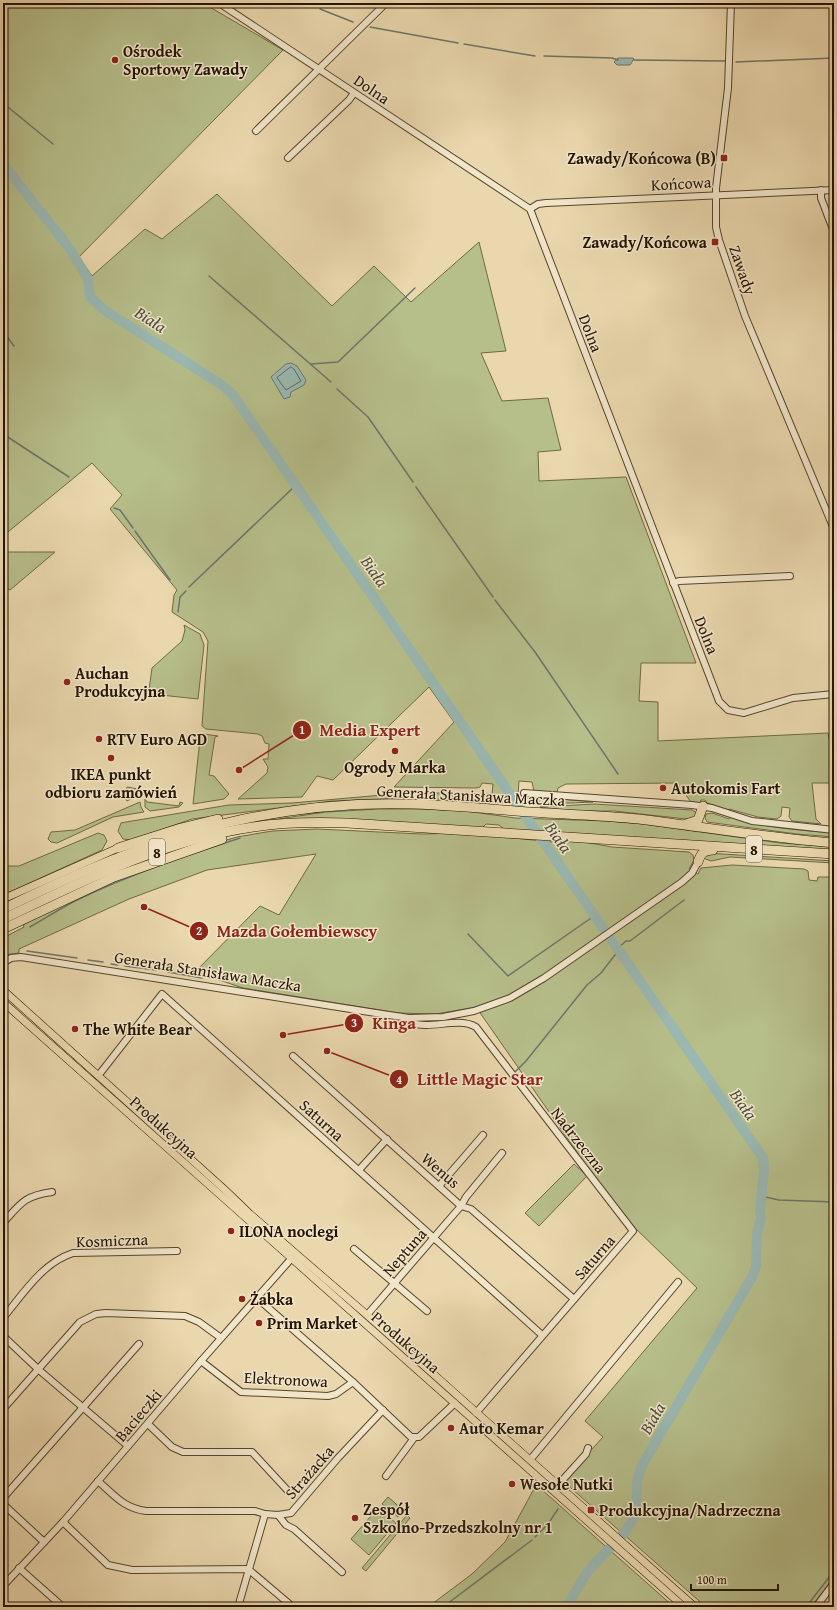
<svg xmlns="http://www.w3.org/2000/svg" width="837" height="1610" viewBox="0 0 837 1610" font-family="'Gentium Book Plus',serif">
	<rect width="100%" height="100%" fill="#ead7ad"/>
	<filter id="stains"><feTurbulence type="fractalNoise" baseFrequency=".005" numOctaves="4"/><feColorMatrix values="0 0 0 0 .2 0 0 0 0 .09 0 0 0 0 .02 0 0 0 .5 -.17"/></filter>
	<radialGradient id="worn" r=".72"><stop offset=".6" stop-color="#630" stop-opacity="0"/><stop offset="1" stop-color="#630" stop-opacity=".3"/></radialGradient>
	<!-- green -->
	<g fill="#b6be8a" stroke="#6e6945">
		<path d="M3,3H203L283,50L79,257L92,276L145,229L162,239L217,194L332,306L374,266L411,302L479,242L506,351L481,353L502,401L548,398L561,450L538,452L539,481L626,477L696,663H641L639,701L658,702V741L828,733L834,762V783H812L816,819L821,824L792,821L789,817L790,808L782,807L781,816L777,819L758,817L729,809V810L707,803L705,800H701L700,803L691,802L677,783L566,784L558,788L557,793L534,791L532,782L519,781L518,795L593,802C546,804 499,808 453,793L492,794L493,784L482,783L480,787L476,788L394,787L454,722L429,687L333,780L317,776L302,797L238,799L267,773L268,767L263,759H268L269,744L265,743L262,736L258,734L206,729L202,726L208,641L203,632L172,612L174,595L177,590L110,509L122,495L92,463L3,536Z"/>
		<path d="M3,552H55L10,590L3,586Z"/>
		<path d="M184,625L200,634L204,645L198,699L151,694L149,690L152,668L182,641L185,630Z"/>
		<path d="M204,734L218,736L215,737L209,775L214,776L229,794L224,799L193,804L200,739Z"/>
		<path d="M127,787L138,789L140,794L127,801L125,798H129L130,790H126Z"/>
		<path d="M405,793L408,795L406,798L332,801L192,819L131,840L123,839L118,831L121,823L126,822L229,805L292,803Z"/>
		<path d="M419,793H448V795L491,804L416,797Z"/>
		<path d="M145,799L147,802L179,806L180,802L183,803L179,807L150,811L145,807Z"/>
		<path d="M140,802L141,807L144,812L113,817L57,843L51,842L48,839L51,832L75,830Z"/>
		<path d="M594,804L692,810L697,813L696,818L686,819L614,811H571L540,807Z"/>
		<path d="M379,809H421L466,811L515,818L606,821L642,824L780,843L834,847V851L504,829L499,825L486,824L482,828L250,823L326,812Z"/>
		<path d="M712,813L729,819L730,817C763,828 799,830 834,833V837L797,834L707,822L705,818L706,814Z"/>
		<path d="M317,829L421,834L464,833L552,842L553,840L579,841L612,847L689,852L693,855L694,860L689,869L698,874L701,868L732,865L804,869L808,871L809,880L817,881L818,877H834V1577L811,1607H706L563,1481L603,1437L585,1421L697,1288L634,1227L586,1165L476,1007L436,1014L399,1013L243,988L195,972L260,906L279,915L316,854L207,870L129,899L19,949V953L3,955V938L24,927L23,925L30,921L97,888L216,843L237,837L272,831Z"/>
		<path d="M98,833L104,835L107,841L102,850L3,895V866H19Z"/>
		<path d="M707,853L834,861V863L730,857L711,861L703,858Z"/>
		<path d="M574,1164L587,1176L539,1226L525,1213Z"/>
		<path d="M535,1487L540,1488L674,1607H428L472,1574L505,1542Z"/>
		<path d="M388,1497L403,1510L398,1517L382,1504Z"/>
		<path d="M378,1508L396,1523L369,1555L351,1539Z"/>
		<path d="M407,1515L410,1518L366,1571L362,1568Z"/>
	</g>
	<!-- water -->
	<g fill="#9ab8b2" stroke="#6b766b">
		<path d="M618,58H633L634,59L630,65H617L614,62Z"/>
		<path d="M291,363L297,366L306,380L304,385L291,392L290,397L284,399L271,377L286,364Z"/>
	</g>
	<g fill="none" stroke-linecap="round" stroke-linejoin="round">
		<!-- shore -->
		<path stroke="#606659" stroke-width="1" d="M291,367L294,369L301,381L286,390L277,378Z"/>
		<!-- stream -->
		<g stroke="#6b766b" stroke-width="1.5">
			<path d="M304,3L310,5"/>
			<path d="M320,9L353,22"/>
			<path d="M3,11L5,3"/>
			<path d="M370,27L458,43"/>
			<path d="M464,44L535,56"/>
			<path d="M544,56L612,58L618,60"/>
			<path d="M634,60L726,61"/>
			<path d="M736,62L834,58"/>
			<path d="M3,103L53,144"/>
			<path d="M209,276L331,382"/>
			<path d="M3,331L14,346"/>
			<path d="M311,364L338,362L415,288"/>
			<path d="M337,389L368,417L413,482"/>
			<path d="M3,434L69,477"/>
			<path d="M416,487L493,597"/>
			<path d="M114,508L120,510L133,528"/>
			<path d="M135,531L170,580"/>
			<path d="M189,587L295,486"/>
			<path d="M495,600L535,652L618,774"/>
			<path d="M178,612L180,597L186,591"/>
			<path d="M30,927C46,918 61,908 77,900C129,875 185,856 240,838"/>
			<path d="M468,934L508,976L594,916"/>
			<path d="M617,949L626,941H630L684,900"/>
			<path d="M27,951L77,958"/>
			<path d="M88,960L103,962"/>
			<path d="M111,964L118,965"/>
			<path d="M125,966L156,970"/>
			<path d="M168,972L202,978"/>
			<path d="M515,1072L526,1061L587,985L601,973L618,951"/>
			<path d="M761,1196L779,1200L834,1202"/>
			<path d="M535,1537L548,1524L558,1509"/>
			<path d="M443,1607L532,1540"/>
			<path d="M806,1607L834,1571"/>
		</g>
		<!-- river -->
		<path stroke="#9ab8b2" stroke-width="10" d="M3,164L70,249L88,279L90,297L104,310L222,385L233,395L763,1158L764,1170L760,1210L761,1219L757,1233L756,1267L752,1277L641,1467L637,1482V1508L634,1517L625,1532L588,1571L566,1607"/>
		<!-- minor casing -->
		<g stroke="#56452b" stroke-width="8">
			<g id="minor">
				<path d="M219,3L530,209L719,701L728,710L744,713L793,698L834,694"/>
				<path d="M731,3L728,88L716,188V227L719,240L745,316L834,529"/>
				<path d="M256,131L386,3"/>
				<path d="M288,158L349,100L354,93"/>
				<path d="M821,190V198L834,232"/>
				<path d="M530,209L538,204L546,203L834,190"/>
				<path d="M673,583L679,581L790,576"/>
				<path d="M524,793L692,805L712,808L752,821L834,830"/>
				<path d="M3,963L11,958L21,957L382,1014L409,1018L443,1017L474,1011L510,998L544,978L682,882L692,873L698,862"/>
				<path d="M409,1018L410,1022C430,1031 457,1016 476,1027L633,1231L476,1413"/>
				<path d="M293,1056L461,1206L471,1209L574,1299"/>
				<path d="M98,1076L162,994L542,1335"/>
				<path d="M359,1170L387,1139"/>
				<path d="M439,1186L483,1135"/>
				<path d="M3,1223C21,1203 24,1196 52,1192"/>
				<path d="M354,1249L427,1311"/>
				<path d="M257,1298L353,1382L411,1437H419L455,1403"/>
				<path d="M367,1315L461,1206L466,1197L502,1153"/>
				<path d="M3,1318C23,1294 42,1263 73,1253L177,1251"/>
				<path d="M3,1336L39,1370L128,1446"/>
				<path d="M201,1361L241,1392L328,1396L336,1394L353,1382"/>
				<path d="M3,1409L80,1322L96,1314L106,1313L185,1316L199,1322L221,1338"/>
				<path d="M148,1424L172,1447L183,1452H252L289,1492"/>
				<path d="M530,1460L678,1282"/>
				<path d="M386,1476L414,1438"/>
				<path d="M98,1481C115,1496 124,1508 146,1511H255L265,1514"/>
				<path d="M558,1485L586,1454L588,1448"/>
				<path d="M3,1498L139,1344"/>
				<path d="M3,1504L44,1542"/>
				<path d="M278,1515L286,1525L294,1529L342,1572"/>
				<path d="M63,1522L108,1565L132,1570L248,1569L293,1607"/>
				<path d="M19,1568L63,1607"/>
				<path d="M3,1586L63,1522L201,1361L291,1259"/>
				<path d="M238,1607L265,1514L278,1515L291,1513L338,1458L383,1410"/>
				<path d="M816,1607L834,1583"/>
			</g>
		</g>
		<!-- major casing -->
		<g stroke="#251400" stroke-width="8">
			<g id="major">
				<path d="M3,899L118,848"/>
				<path d="M3,990L224,1189L250,1214L367,1315L695,1607"/>
				<path d="M3,1002L684,1607"/>
			</g>
		</g>
		<!-- highway casing -->
		<g stroke="#251400" stroke-width="10">
			<g id="highway">
				<path d="M686,824L698,820L703,806"/>
				<path d="M118,848L181,828L218,819"/>
				<path d="M698,862C701,853 703,851 713,850"/>
				<path d="M3,909C75,874 148,842 226,823C286,809 351,802 413,804C447,805 481,808 515,811C556,814 598,815 639,819C704,827 769,838 834,843"/>
				<path d="M3,919C83,881 164,840 253,827C284,822 315,822 347,823L834,854"/>
				<path d="M3,929L114,877L222,839"/>
			</g>
		</g>
		<!-- minor -->
		<use href="#minor" stroke="#f1e5ca" stroke-width="6"/>
		<!-- major -->
		<use href="#major" stroke="#ead7ad" stroke-width="7"/>
		<!-- highway -->
		<use href="#highway" stroke="#ead7ad" stroke-width="9"/>
	</g>
	<!-- markers -->
	<g fill="#8f2418" stroke="#f1e5ca" stroke-width="1.5">
		<circle cx="115" cy="60" r="4"/>
		<rect x="720" y="154" width="8" height="8" rx="2"/>
		<rect x="711" y="238" width="8" height="8" rx="2"/>
		<circle cx="67" cy="682" r="4"/>
		<circle cx="99" cy="739" r="4"/>
		<circle cx="395" cy="751" r="4"/>
		<circle cx="111" cy="758" r="4"/>
		<circle cx="663" cy="788" r="4"/>
		<circle cx="75" cy="1029" r="4"/>
		<circle cx="231" cy="1231" r="4"/>
		<circle cx="242" cy="1299" r="4"/>
		<circle cx="259" cy="1323" r="4"/>
		<circle cx="451" cy="1428" r="4"/>
		<circle cx="512" cy="1484" r="4"/>
		<rect x="587" y="1506" width="8" height="8" rx="2"/>
		<circle cx="355" cy="1518" r="4"/>
	</g>
	<g text-anchor="middle" dominant-baseline="central" stroke-width="3" stroke-linejoin="round" paint-order="stroke">
		<!-- shield labels -->
		<g fill="#f1e5ca" stroke="#62533d" stroke-width="1">
			<rect x="746" y="836" width="16" height="26" rx="3"/>
			<rect x="149" y="839" width="16" height="26" rx="3"/>
		</g>
		<g font-size="15" font-weight="bold" fill="#251400">
			<text x="754" y="849">8</text>
			<text x="157" y="852">8</text>
		</g>
		<!-- poi labels -->
		<g font-size="16" font-weight="bold" fill="#251400" stroke="#f1e5ca" text-anchor="start">
			<text x="123" y="51">Ośrodek<tspan x="123" dy="18">Sportowy Zawady</tspan></text>
			<text x="716" y="158" text-anchor="end">Zawady/Końcowa (B)</text>
			<text x="707" y="242" text-anchor="end">Zawady/Końcowa</text>
			<text x="75" y="673">Auchan<tspan x="75" dy="18">Produkcyjna</tspan></text>
			<text x="107" y="739">RTV Euro AGD</text>
			<text x="395" y="767" text-anchor="middle">Ogrody Marka</text>
			<text x="111" y="774" text-anchor="middle">IKEA punkt<tspan x="111" dy="18">odbioru zamówień</tspan></text>
			<text x="671" y="788">Autokomis Fart</text>
			<text x="83" y="1029">The White Bear</text>
			<text x="239" y="1231">ILONA noclegi</text>
			<text x="250" y="1299">Żabka</text>
			<text x="267" y="1323">Prim Market</text>
			<text x="459" y="1428">Auto Kemar</text>
			<text x="520" y="1484">Wesołe Nutki</text>
			<text x="363" y="1509">Zespół<tspan x="363" dy="18">Szkolno-Przedszkolny nr 1</tspan></text>
			<text x="599" y="1510">Produkcyjna/Nadrzeczna</text>
		</g>
		<!-- street labels -->
		<g font-size="16" fill="#251400" stroke="#f1e5ca">
			<text transform="translate(372 89) rotate(34)">Dolna</text>
			<text transform="translate(681 183) rotate(-3)">Końcowa</text>
			<text transform="translate(743 270) rotate(71)">Zawady</text>
			<text transform="translate(591 333) rotate(69)">Dolna</text>
			<text transform="translate(707 635) rotate(68)">Dolna</text>
			<text transform="translate(471 795) rotate(3)">Generała Stanisława Maczka</text>
			<text transform="translate(208 971) rotate(9)">Generała Stanisława Maczka</text>
			<text transform="translate(322 1120) rotate(42)">Saturna</text>
			<text transform="translate(164 1127) rotate(42)">Produkcyjna</text>
			<text transform="translate(579 1140) rotate(52)">Nadrzeczna</text>
			<text transform="translate(441 1170) rotate(41)">Wenus</text>
			<text transform="translate(112 1240) rotate(-2)">Kosmiczna</text>
			<text transform="translate(404 1252) rotate(-49)">Neptuna</text>
			<text transform="translate(594 1257) rotate(-49)">Saturna</text>
			<text transform="translate(406 1342) rotate(41)">Produkcyjna</text>
			<text transform="translate(286 1379) rotate(3)">Elektronowa</text>
			<text transform="translate(138 1415) rotate(-50)">Bacieczki</text>
			<text transform="translate(309 1472) rotate(-49)">Strażacka</text>
		</g>
		<!-- water labels -->
		<g font-size="17" font-style="italic" fill="#4e4d3e" stroke="#f1e5ca">
			<text transform="translate(151 319) rotate(33)">Biała</text>
			<text transform="translate(375 571) rotate(55)">Biała</text>
			<text transform="translate(559 837) rotate(55)">Biała</text>
			<text transform="translate(744 1104) rotate(55)">Biała</text>
			<text transform="translate(652 1418) rotate(-60)">Biała</text>
		</g>
	</g>
	<!-- callouts -->
	<path fill="none" stroke="#8f2418" stroke-width="1.5" d="M239 770L302 730M144 907L199 931M283 1035L354 1023M327 1051L399 1079"/>
	<g fill="#8f2418" stroke="#f1e5ca" stroke-width="1.5">
		<circle cx="239" cy="770" r="4"/>
		<circle cx="144" cy="907" r="4"/>
		<circle cx="283" cy="1035" r="4"/>
		<circle cx="327" cy="1051" r="4"/>
		<circle cx="302" cy="730" r="10"/>
		<circle cx="199" cy="931" r="10"/>
		<circle cx="354" cy="1023" r="10"/>
		<circle cx="399" cy="1079" r="10"/>
	</g>
	<g font-size="12" text-anchor="middle" font-weight="bold" fill="#fff">
		<text x="302" y="734">1</text>
		<text x="199" y="935">2</text>
		<text x="354" y="1027">3</text>
		<text x="399" y="1084">4</text>
	</g>
	<g font-size="17" text-anchor="middle" font-weight="bold" fill="#8f2418" stroke="#f1e5ca" stroke-width="3" stroke-linejoin="round" paint-order="stroke">
		<text x="370" y="736">Media Expert</text>
		<text x="297" y="937">Mazda Gołembiewscy</text>
		<text x="394" y="1029">Kinga</text>
		<text x="480" y="1085">Little Magic Star</text>
	</g>
	<!-- margin -->
	<rect width="837" height="1610" fill="none" stroke="#ead7ad" stroke-width="16"/>
	<rect x="4" y="4" width="829" height="1602" fill="none" stroke="#251400" stroke-width="2"/>
	<rect x="8" y="8" width="821" height="1594" fill="none" stroke="#251400"/>
	<!-- scale -->
	<path d="M691 1584v6h87v-6" fill="none" stroke="#251400" stroke-width="2"/>
	<text x="697" y="1584" font-size="12" fill="#251400" stroke="#f1e5ca" stroke-width="3" paint-order="stroke">100 m</text>
	<rect width="100%" height="100%" filter="url(#stains)"/>
	<rect width="100%" height="100%" fill="url(#worn)"/>
</svg>
